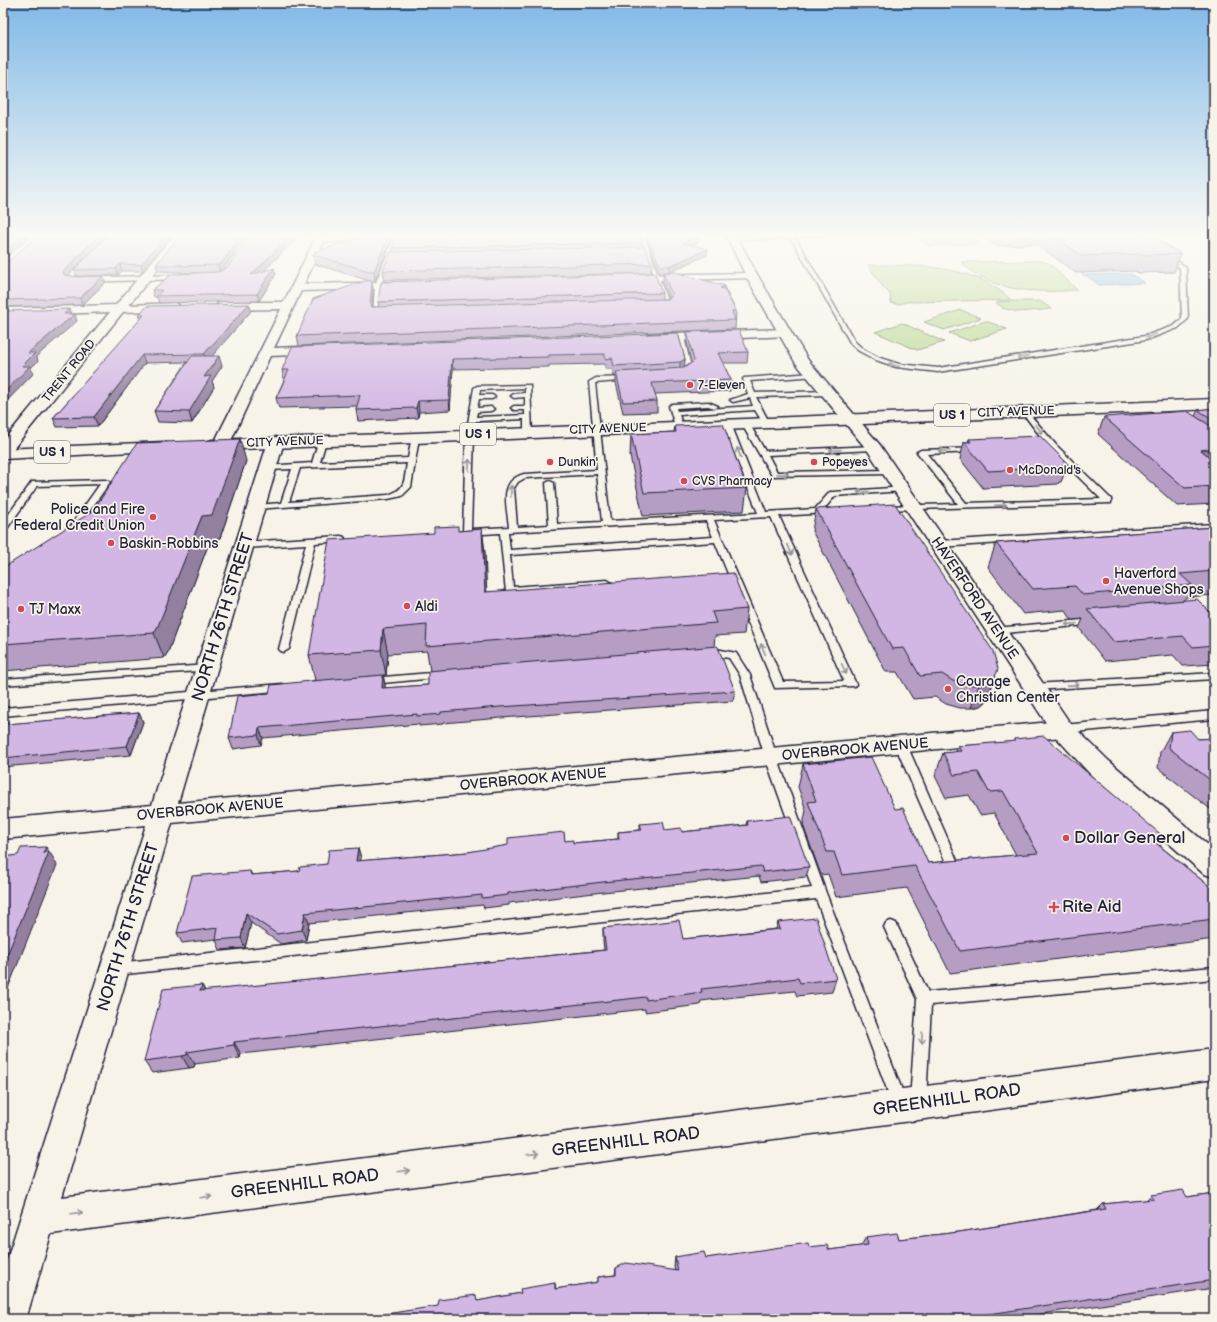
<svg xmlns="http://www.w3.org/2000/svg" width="1217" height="1322" viewBox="0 0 1217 1322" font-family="'Balsamiq Sans',sans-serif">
	<rect width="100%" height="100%" fill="#f7f3e8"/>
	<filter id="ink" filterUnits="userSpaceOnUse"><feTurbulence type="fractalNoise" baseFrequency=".025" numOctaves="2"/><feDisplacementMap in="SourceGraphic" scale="8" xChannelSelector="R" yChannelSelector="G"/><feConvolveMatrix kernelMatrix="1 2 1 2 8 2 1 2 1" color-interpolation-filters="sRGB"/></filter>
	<g filter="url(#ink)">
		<!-- green -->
		<g fill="#bad891" stroke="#6e7d66">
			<path d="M916,235H968L979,244L928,246Z"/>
			<path d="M1039,261L1049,263L1077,290C1037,293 992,293 961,262Z"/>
			<path d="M868,265C915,265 975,264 1011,300L906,302C901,304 897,305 891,303L890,294L883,287Z"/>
			<path d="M1013,301H1040L1052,309L1018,312L1002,308L1003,307L997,304V302Z"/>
			<path d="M961,310L981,318L944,330L924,322Z"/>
			<path d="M986,321L1007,329L970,341L949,333Z"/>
			<path d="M902,323L944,342L917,350L875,332Z"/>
		</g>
		<!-- water -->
		<path fill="#87c1e6" stroke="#5f81a2" d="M1131,274L1145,283L1099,285L1087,276L1083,275Z"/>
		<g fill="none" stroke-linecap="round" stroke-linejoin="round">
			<!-- lane casing -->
			<g stroke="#22223b" stroke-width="3">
				<g id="lane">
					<path d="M395,235H399L381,285L378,312L384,314L381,316L373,315L375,285Z"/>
					<path d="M640,235H644L669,306L660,307L657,305L664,303Z"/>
					<path d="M783,235H823L793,238L798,242L855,342L863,349L880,358L899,364L938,368L1145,336L1174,326L1182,319L1180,268L1164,257L1163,256L1166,254L1186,267L1188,319L1178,328L1146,340L938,372L896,367L876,360L859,351L851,344L794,243L788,238L733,240L731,239L733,238Z"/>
					<path d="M84,260L87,262L73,278L182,275L185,277L182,279L81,282L67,280V278Z"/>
					<path d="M681,335L684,337L692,371L684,377L681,375L686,370L678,337Z"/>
					<path d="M814,373L816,374V376L750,381L755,393L828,391L831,393L828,395L756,397L769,422L765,424L763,423L755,410L679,415L683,426L679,428L675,426L669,406L672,404L708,402L718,406L715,408L708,406L676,408L677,411L753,406L750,398L733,402L730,400L748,394L743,379L744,378Z"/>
					<path d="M628,377L630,378V380L595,383L610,521L758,513L723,424L727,422L731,424L766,512L815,509L830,492H833L905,487L906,489L902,491L835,496L824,509H831L832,511L828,513L779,516L856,684L855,686L775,688L715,542L510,555L513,587L607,580L612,583L607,586L506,592L500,533L467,535L463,532L466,435L474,388L477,386L530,385L532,432L528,434L524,432V419L476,421L474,435L471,529L509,527C507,506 498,481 524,474L597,470L589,382L596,378ZM525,388V393L514,394L511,396L514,398L525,397V406H514L511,408L514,410H525V415L476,417L477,412L491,411L494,409L491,407L477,408L479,399H492L495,397L492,395H479L480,390ZM597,474L602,522L557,524L554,483L550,481L546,483L549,525L517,527L514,488L518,482L525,478ZM771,517L844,681L783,682L714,520ZM706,521L713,537L510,550L508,532Z"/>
					<path d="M1025,410L1027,411L1056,445L1111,499V503L884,510L880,508L884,506L958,504L917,452L921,450L978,448L979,450L975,452L927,454L966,503L1101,499L1050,449L1022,412Z"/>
					<path d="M745,421L749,423L765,451L874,446L878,448L874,450L768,455L777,472L890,470L894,472L890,474L772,476L741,423Z"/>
					<path d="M412,436H418L419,438L411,487L402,496L388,499L257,509L253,507L257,505L281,503L292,469L269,470H266V466L312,463L319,439H325L326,441L320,462L408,458ZM407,463C404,479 407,489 388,495L289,502L300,468Z"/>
					<path d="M106,480L110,482L74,533H68L67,531L100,484L37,486L6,530L3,531V522L32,482Z"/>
					<path d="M1214,524V530L939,547L935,544L939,541Z"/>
					<path d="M341,536L344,537L345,539L344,541L315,543L289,649L284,652L281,651L279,649L306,544L245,548L241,545L245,542Z"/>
					<path d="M1093,619L1096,620L1098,622L1096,624L996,634L991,631L996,628Z"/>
					<path d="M707,649H716L736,653L750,675L777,757L826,893L907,1103L904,1108L899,1111L894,1108L816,899L117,975L112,973L110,969L112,965L117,963L812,888L765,757L740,675L729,658L704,654L702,652L704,650Z"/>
					<path d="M208,665L212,666L213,668L212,670L3,685V679Z"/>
					<path d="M442,672L447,675L446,677L372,684L367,681L372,678Z"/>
					<path d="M1214,673V679L1034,690L1029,687L1034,684Z"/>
					<path d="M282,684L286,686L287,688L286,690L3,716V708Z"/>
					<path d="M1214,711V719L1063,733L1059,732L1058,729L1059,726L1063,725Z"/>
					<path d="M901,741L905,742L907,745L959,865L957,869L953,870L949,869L947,865L895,745L897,742Z"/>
					<path d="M891,921L896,923L928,992L1214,967V979L931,1005L926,1101L923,1106L918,1109L913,1106L910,1101L917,999L884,927L886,923Z"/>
				</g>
			</g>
			<!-- street casing -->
			<g stroke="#22223b" stroke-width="3">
				<g id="street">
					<path d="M174,235H185L129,305L174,303L178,304L180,307L178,310L123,312L9,454L3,456V441L110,312L3,316V308L116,305Z"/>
					<path d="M317,235H453L448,238L324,242L304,284L408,282L414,285L408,288L301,291L274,348L319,346L324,347L325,350L324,353L319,354L270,356L229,445L226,448L221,450L216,448L213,445L281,309L222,310L218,309L216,306L218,303L222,302H284Z"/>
					<path d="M752,273L756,274L758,276L756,278L629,281L623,278L629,275Z"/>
					<path d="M785,329L789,330L791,333L789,336L650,342L646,341L644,338L646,335L650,334Z"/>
					<path d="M276,437L281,439L284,442L178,803L1062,721L1070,723L1073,729L1070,735L1062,737L172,823L62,1197L1214,1049V1079L918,1120L51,1234L26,1319H3V1272L146,825L3,839V819L152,805L268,442L271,439Z"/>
				</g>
			</g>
			<!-- primary casing -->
			<g stroke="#22223b" stroke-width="3">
				<path id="primary" d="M726,235H736L758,276L808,360L880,445L1070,723L1109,761L1214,850V877L1204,874L1091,775L1054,735L868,451L795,362L746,276Z"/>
			</g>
			<!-- highway casing -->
			<g stroke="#22223b" stroke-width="3">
				<g id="highway">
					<path d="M1214,399V409L415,443L212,450L206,448L204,445L206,442L212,440L415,433Z"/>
					<path d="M164,442L170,444L172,447L170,450L3,459V449Z"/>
				</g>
			</g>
			<!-- lane -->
			<use href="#lane" fill="#f7f3e8" fill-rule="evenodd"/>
			<!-- street -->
			<use href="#street" fill="#f7f3e8" fill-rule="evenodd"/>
			<!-- primary -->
			<use href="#primary" fill="#f7f3e8" fill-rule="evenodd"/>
			<!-- highway -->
			<use href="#highway" fill="#f7f3e8" fill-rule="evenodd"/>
		</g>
		<!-- wall -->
		<g fill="#b59dc3" stroke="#22223b" fill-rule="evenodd">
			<path d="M108,235H172L143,271H122L118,275L77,276L74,270Z"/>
			<path d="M180,235L224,269L220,272L182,273V272L158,271L156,265Z"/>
			<path d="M249,235H300L263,271L276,274L259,301L159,303L157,297H154L152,290L219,272L228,267Z"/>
			<path d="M645,235H700L699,242L692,245L707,255L669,272H660Z"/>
			<path d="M982,235H1149L1181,254L1174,272L1138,273L1136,271L1076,273L1036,244L996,246Z"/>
			<path d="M391,241L375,280L370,281L315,264L313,255Z"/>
			<path d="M643,243V247L652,264L651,273L384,280L383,271L393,252L392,248Z"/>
			<path d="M3,264L78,277L103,276L105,283L82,305L3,307Z"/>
			<path d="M663,273L725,289L736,311L735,329L299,346L297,336L372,281L373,290L372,307H379L378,302L662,293V299H667L669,298L663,281Z"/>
			<path d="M249,304L251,311L212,356L222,366L212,381L214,387L192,423L158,422L154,411L187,362L145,363L98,426L57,427L53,418L141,319L139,315Z"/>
			<path d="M687,332L748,352L747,363H723L731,380L730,391L655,394L657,401V412L623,413L616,383V376H614L612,369H605V364L549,365V367L453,369L450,410L419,412L418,418L358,421L356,410L357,406L279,408L276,398L284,380L282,370L678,333L685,359L684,368L691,363L687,342Z"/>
			<path d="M1214,408V504L1177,506L1098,434L1104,417L1195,416L1198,410Z"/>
			<path d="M675,426L747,488L744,511L643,516L630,456L631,434L674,432Z"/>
			<path d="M969,439L1068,464L1061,482H1059L1058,484L983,488L960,459L964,442H968Z"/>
			<path d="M246,461L220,538L210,540L168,652L164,658L3,671V568Z"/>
			<path d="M816,509L995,677L987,701L981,706L971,708H960L946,704L935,697L913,699L897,672H886L812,531Z"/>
			<path d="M1214,527V595L1186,597L1184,600L1214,616V664L1183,666L1173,655L1105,661L1079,628L1083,619L1072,620L1065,610L1023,614L988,567L996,543Z"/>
			<path d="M482,529L485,553L486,592L747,609L744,634L715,636L714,647L735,691L733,701L501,718L443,723V724L419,726V724L263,738L261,745L233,749L229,738L269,693L315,680L309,655L459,531ZM427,651L430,671L428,685L385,688V685L383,675H386L388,654Z"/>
			<path d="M139,713L143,722L131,755L3,767V721L9,724Z"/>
			<path d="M1171,732L1198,739L1214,738V812L1158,768L1160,752Z"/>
			<path d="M1014,739L1160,846L1214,890V939L950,973L907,888L836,897L828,874L821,875L803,825L806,810L798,787L803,764L895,809L928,863L1016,855L994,813L980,815L969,795L946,798L935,776L943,753L956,752L958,746L1013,742Z"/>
			<path d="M747,821L809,867L806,877L761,882L759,876L603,892L509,903V905L484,908L483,905L309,923L306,940L281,944L251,923L245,948L220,950L216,940V939L182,943L177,933L250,871L252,875L299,871L327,864L358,848L361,858L360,861L381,859L468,852L565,841L573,843L618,839V832L640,830V824L665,830L682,832L746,825Z"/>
			<path d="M778,922L836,979L832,992L797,996L795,991L735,997L701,1001L700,1005L645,1012V1009L241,1054L240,1058L195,1064L194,1067L189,1068L152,1073L144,1061L202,985L205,991L604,950L603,941V928L630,926L683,939L776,929Z"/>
			<path d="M1214,1193V1288L1008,1319H353L478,1301L521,1293L555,1283L556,1289L598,1282V1277L615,1275L616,1268L675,1271L674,1267L675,1257L706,1258L809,1247L829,1250L861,1246L866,1237L899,1239L959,1232L1097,1210L1103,1204L1146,1200L1151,1195L1187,1197Z"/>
		</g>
		<!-- shaded-wall -->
		<g fill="#937f9f" stroke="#22223b">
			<path d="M23,235H32L3,260V252Z"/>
			<path d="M99,235H107L66,278L63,272Z"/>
			<path d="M166,235H172L143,271L141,265Z"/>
			<path d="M241,235H246L224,269L220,272L218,265Z"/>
			<path d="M292,235H300L253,282L251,275Z"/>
			<path d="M389,235H390L391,241L375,280L374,271Z"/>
			<path d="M700,235L699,242L682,249L683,243Z"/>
			<path d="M708,249L707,255L669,272V266Z"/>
			<path d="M120,264L122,271L118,275L116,269Z"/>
			<path d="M274,268L276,274L259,301L257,294Z"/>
			<path d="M103,276L105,283L82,305L80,298Z"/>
			<path d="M372,281L373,290L372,315L370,306Z"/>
			<path d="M725,286L724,295L720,288Z"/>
			<path d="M249,304L251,311L207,362L204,354Z"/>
			<path d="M69,309L72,316L64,314Z"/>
			<path d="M75,314L77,321L37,356L38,361L31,368L33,374L3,405V394L28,353Z"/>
			<path d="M142,355L145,363L98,426L94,417Z"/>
			<path d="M219,356L222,366L212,381L214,387L192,423L189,412L204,377Z"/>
			<path d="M452,359L453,369L450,410L449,400Z"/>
			<path d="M685,359L684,369L680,373V362Z"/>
			<path d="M418,401L419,412L418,418L416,408Z"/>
			<path d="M240,439L246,461L220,538L210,540L168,652L164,658L154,633L202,516Z"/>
			<path d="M1214,448V464L1201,450Z"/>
			<path d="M482,529L485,553L488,617L485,592Z"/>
			<path d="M383,629L388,654L386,675L381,650Z"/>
			<path d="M383,675L385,685L384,698L382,688Z"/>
			<path d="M995,677L987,701L981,706L971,708L979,685Z"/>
			<path d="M139,713L143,722L131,755L127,746Z"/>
			<path d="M259,728L263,738L261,745L258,735Z"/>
			<path d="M1165,838L1151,861L1156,843Z"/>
			<path d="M46,847L54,859V860L57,865L3,1001V965L43,853Z"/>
			<path d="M358,848L361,858L359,871L356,861Z"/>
			<path d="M246,913L251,923L245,948L241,938Z"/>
			<path d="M305,913L309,923L306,940L302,930Z"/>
			<path d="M202,985L209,998L200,991Z"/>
			<path d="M234,1042L241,1054L240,1058L234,1045Z"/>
			<path d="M187,1052L195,1064L194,1067L189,1068L182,1056Z"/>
		</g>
		<!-- building -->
		<g fill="#d2b6e3" stroke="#22223b">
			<path d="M3,235H23L3,252Z"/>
			<path d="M39,235H99L63,272L64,275L78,277L103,276L80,298L3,300V264H5Z"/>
			<path d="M108,235H166L141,265L120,264L116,269L74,270Z"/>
			<path d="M180,235H241L222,263L218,265L181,266L182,265H156Z"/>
			<path d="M249,235H292L251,275L274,268L257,294L157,296L162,290H152L172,274L219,272L228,267Z"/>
			<path d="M366,235H389L374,271H369L313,255L315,252Z"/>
			<path d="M397,235H641L643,243L392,248Z"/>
			<path d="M647,235H700L683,243L708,249L669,266H660Z"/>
			<path d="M1052,235H1149L1181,254L1145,255L1143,254L1082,256Z"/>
			<path d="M645,247L652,264L383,271L390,252Z"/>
			<path d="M675,272L725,286L720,288L724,289L736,311H732L735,320L297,336L313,299L365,281H372L370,306L371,307L667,299L672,295L663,273Z"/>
			<path d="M655,273L662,293L378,302L381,282Z"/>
			<path d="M249,304L204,354L142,355L94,417L53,418L144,315H139L147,306Z"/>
			<path d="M69,309L64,314H75L28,353H35L22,366H30L3,394V311Z"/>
			<path d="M739,330L748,352L718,353L731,380L652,383L657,401L623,402L616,372L684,368L694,361L687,332Z"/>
			<path d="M678,333L685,359L680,362L614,366L612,358L605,359V354L549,355V357L452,359L449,400L418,401L416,408L356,410L360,395L276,398L289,370H282L292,347Z"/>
			<path d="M192,356H219L204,377L211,376L189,412L154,411Z"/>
			<path d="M1214,408V420L1198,410Z"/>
			<path d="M1187,411L1214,428V448L1201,450L1214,461V486L1185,488L1104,417Z"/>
			<path d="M723,424L747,488L644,493L631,434L676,432L675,426Z"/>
			<path d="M1040,436L1068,464L1062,465L1064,467L988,471L964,442H971L969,439Z"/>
			<path d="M240,439L212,515L202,516L158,626L154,633L3,644V568L93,511L137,443Z"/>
			<path d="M895,504L993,651L998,669L995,677L989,683L979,685H968L953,681L942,674L920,676L904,648L892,649L816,509Z"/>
			<path d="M458,526V531L482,529L485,592L733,573L747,609L712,612L716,623L426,646L427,625L383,629L381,650L309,655L329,540L434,533V527Z"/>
			<path d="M1214,527V571L1180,574L1192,585L1083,595L1075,586L1033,589L996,543Z"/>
			<path d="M1197,599L1214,616V645L1193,647L1183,636L1114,642L1087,609Z"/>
			<path d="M717,646L718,647L735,691L500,707L441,712V714L417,716V714L259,728L258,735L229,738L237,696L269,693L271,685L311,681L383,675L382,688L428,685V671Z"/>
			<path d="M139,713L127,746L3,758V721H8L6,724Z"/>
			<path d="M1190,730L1198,739L1214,738V783L1169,748L1171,732Z"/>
			<path d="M1044,736L1165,838L1156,843L1214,890V919L960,951L915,866L842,875L834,852H827L808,802L816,801L803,764L871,757L895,809L903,808L928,863L1038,853L1003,791L989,792L978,772L954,775L943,753L961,751L958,746L1016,741L1014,739Z"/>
			<path d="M790,816L809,867L763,872L761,866L603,882L508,893V895L482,898V895L305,913L302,930L277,934L246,913L241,938L216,940L218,928L177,933L192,876L250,871L251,875L299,871L300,867L327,864L329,850L358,848L356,861L381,859L468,852L508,845V838L564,832L565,841L573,840V843L619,839L618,832L642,830L640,824L663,822L665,830L681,828L682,832L748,825L747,821Z"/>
			<path d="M46,847L43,853L49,852L3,965V857L18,855L21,848Z"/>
			<path d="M816,918L836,979L800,983L798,978L737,985L701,989L702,992L646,1000V997L234,1042V1045L187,1052V1055L182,1056L144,1061L163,989L202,985L200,991L606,950L603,928L630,925V926L679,920L683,939L780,929L778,922Z"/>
			<path d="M1183,1190L1187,1197L1214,1193V1280L956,1319H353L438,1306L439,1300L476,1295L477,1301L521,1293L520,1289L555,1283V1289L598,1282V1277L616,1275V1268L626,1263L678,1271L675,1257L704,1252L706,1258L808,1243L809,1247L827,1245L829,1250L868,1245L866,1237L897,1233L899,1239L959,1232L1106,1209L1103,1204L1154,1199L1151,1195Z"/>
		</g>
		<!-- one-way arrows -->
		<defs><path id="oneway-shaft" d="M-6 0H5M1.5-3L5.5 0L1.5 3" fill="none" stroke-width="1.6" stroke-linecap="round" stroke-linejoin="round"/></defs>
		<g stroke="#97959a">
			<use href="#oneway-shaft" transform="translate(1151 336) rotate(161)"/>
			<use href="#oneway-shaft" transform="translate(1023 357) rotate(171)"/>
			<use href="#oneway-shaft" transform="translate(894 365) rotate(-164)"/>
			<use href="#oneway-shaft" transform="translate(1039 429) rotate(51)"/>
			<use href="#oneway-shaft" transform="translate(835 450) rotate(177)"/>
			<use href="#oneway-shaft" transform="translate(944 451) rotate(178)"/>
			<use href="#oneway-shaft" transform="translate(739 453) rotate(-111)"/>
			<use href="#oneway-shaft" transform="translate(469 465) rotate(-88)"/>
			<use href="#oneway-shaft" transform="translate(783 474) rotate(-1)"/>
			<use href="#oneway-shaft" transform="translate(511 491) rotate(-88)"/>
			<use href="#oneway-shaft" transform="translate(863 492) rotate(176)"/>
			<use href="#oneway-shaft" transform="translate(1001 505) rotate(-2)"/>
			<use href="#oneway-shaft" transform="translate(790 550) rotate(66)"/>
			<use href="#oneway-shaft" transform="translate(1071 624) rotate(175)"/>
			<use href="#oneway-shaft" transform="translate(763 649) rotate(-113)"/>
			<use href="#oneway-shaft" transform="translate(844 669) rotate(66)"/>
			<use href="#oneway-shaft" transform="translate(1073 685) rotate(-4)"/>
			<use href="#oneway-shaft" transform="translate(922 1038) rotate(93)"/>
			<use href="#oneway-shaft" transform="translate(533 1154) rotate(-7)"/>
			<use href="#oneway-shaft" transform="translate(404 1171) rotate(-7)"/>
			<use href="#oneway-shaft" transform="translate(206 1197) rotate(-7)"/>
			<use href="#oneway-shaft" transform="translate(77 1213) rotate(-7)"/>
		</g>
	</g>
	<!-- sky -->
	<linearGradient id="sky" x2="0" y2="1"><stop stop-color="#81b9e7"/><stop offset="0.56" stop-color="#fbfaf5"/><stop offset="1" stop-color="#fbfaf5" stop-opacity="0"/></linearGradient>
	<rect width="1217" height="420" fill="url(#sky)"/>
	<!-- markers -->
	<g fill="#d1495b" stroke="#f7f3e8" stroke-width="1.5">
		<circle cx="690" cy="385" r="4"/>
		<circle cx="550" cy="462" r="4"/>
		<circle cx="814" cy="462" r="4"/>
		<circle cx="1010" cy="470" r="4"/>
		<circle cx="684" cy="481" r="4"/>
		<circle cx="153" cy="517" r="4"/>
		<circle cx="111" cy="543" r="4"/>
		<circle cx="1106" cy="581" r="4"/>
		<circle cx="407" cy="606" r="4"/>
		<circle cx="21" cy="609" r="4"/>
		<circle cx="948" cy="689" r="4"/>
		<circle cx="1066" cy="838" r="4"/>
		<path d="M1052 901h4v4h4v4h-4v4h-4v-4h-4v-4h4z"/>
	</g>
	<g text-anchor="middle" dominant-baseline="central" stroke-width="3.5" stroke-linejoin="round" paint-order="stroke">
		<!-- far-street labels -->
		<g font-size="12" fill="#22223b" stroke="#f7f3e8">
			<text transform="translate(69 371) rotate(-51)">TRENT ROAD</text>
			<text transform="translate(1016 412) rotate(-2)">CITY AVENUE</text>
			<text transform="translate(608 429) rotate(-2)">CITY AVENUE</text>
			<text transform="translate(285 442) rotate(-2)">CITY AVENUE</text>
		</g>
		<!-- far-poi labels -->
		<g font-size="12" fill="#22223b" stroke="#f7f3e8" text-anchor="start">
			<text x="698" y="385">7-Eleven</text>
			<text x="558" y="462">Dunkin'</text>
			<text x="822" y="462">Popeyes</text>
			<text x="1018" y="470">McDonald's</text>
			<text x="692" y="481">CVS Pharmacy</text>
		</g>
		<!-- shield labels -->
		<g fill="#f7f3e8" stroke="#62616f" stroke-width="1">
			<rect x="934" y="404" width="36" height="22" rx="3"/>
			<rect x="460" y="423" width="36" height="22" rx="3"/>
			<rect x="34" y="441" width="36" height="22" rx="3"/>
		</g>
		<g font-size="13" font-weight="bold" fill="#22223b">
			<text x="952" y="415">US 1</text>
			<text x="478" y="434">US 1</text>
			<text x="52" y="452">US 1</text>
		</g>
		<!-- poi labels -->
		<g font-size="14" fill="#22223b" stroke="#f7f3e8" text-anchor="start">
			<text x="145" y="509" text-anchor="end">Police and Fire<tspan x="145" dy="16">Federal Credit Union</tspan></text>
			<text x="119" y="543">Baskin-Robbins</text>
			<text x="1114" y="573">Haverford<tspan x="1114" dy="16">Avenue Shops</tspan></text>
			<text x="415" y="606">Aldi</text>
			<text x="29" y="609">TJ Maxx</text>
			<text x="956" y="681">Courage<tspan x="956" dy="16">Christian Center</tspan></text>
		</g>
		<!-- street labels -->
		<g font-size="14" fill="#22223b" stroke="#f7f3e8">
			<text transform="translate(975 598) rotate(56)">HAVERFORD AVENUE</text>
			<text transform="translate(855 749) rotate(-5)">OVERBROOK AVENUE</text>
			<text transform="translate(533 779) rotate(-5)">OVERBROOK AVENUE</text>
			<text transform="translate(210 809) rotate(-5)">OVERBROOK AVENUE</text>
		</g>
		<!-- near-street labels -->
		<g font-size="17" fill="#22223b" stroke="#f7f3e8">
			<text transform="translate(223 617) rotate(-73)">NORTH 76TH STREET</text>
			<text transform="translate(128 927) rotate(-73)">NORTH 76TH STREET</text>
			<text transform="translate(947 1100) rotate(-8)">GREENHILL ROAD</text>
			<text transform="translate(626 1142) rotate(-7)">GREENHILL ROAD</text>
			<text transform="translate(305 1184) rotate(-7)">GREENHILL ROAD</text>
		</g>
		<!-- near-poi labels -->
		<g font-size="17" fill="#22223b" stroke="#f7f3e8" text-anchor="start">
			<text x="1074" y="838">Dollar General</text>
			<text x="1062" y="907">Rite Aid</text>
		</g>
	</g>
	<!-- margin -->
	<rect width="1217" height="1322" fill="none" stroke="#f7f3e8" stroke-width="16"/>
	<rect x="8" y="8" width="1201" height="1306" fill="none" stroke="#22223b" stroke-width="1.5" filter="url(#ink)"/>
</svg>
